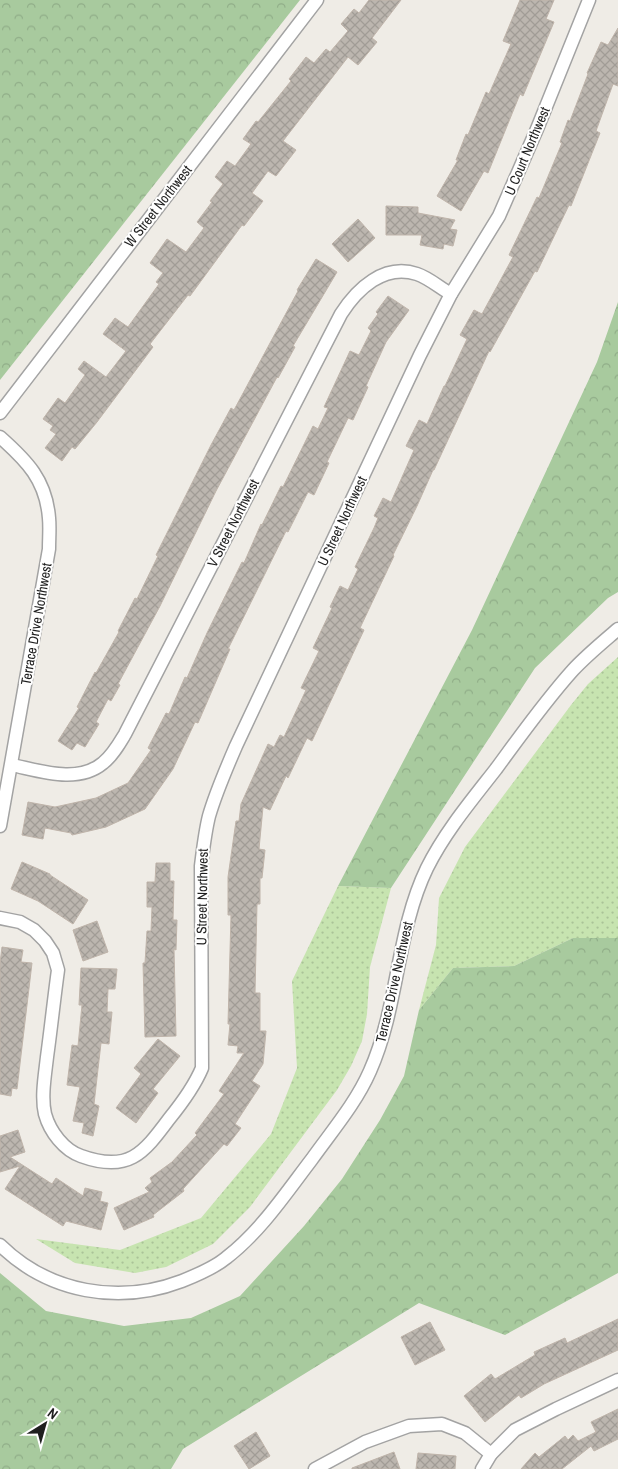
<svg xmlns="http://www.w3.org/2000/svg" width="618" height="1469" viewBox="0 0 618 1469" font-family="'Archivo Narrow',sans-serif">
	<defs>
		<pattern id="grass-dots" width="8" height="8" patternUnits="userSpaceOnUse" patternTransform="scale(1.25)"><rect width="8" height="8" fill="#c7e4b0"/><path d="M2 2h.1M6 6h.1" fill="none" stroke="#aac397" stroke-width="1.8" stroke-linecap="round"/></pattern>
		<pattern id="forest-crowns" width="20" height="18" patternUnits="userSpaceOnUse" patternTransform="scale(1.25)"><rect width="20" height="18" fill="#a8ca9e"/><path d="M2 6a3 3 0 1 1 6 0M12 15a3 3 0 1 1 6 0" fill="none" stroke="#90ad88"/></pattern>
		<pattern id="building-cross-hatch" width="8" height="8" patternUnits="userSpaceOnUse" patternTransform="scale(1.25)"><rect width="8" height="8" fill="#bcb6af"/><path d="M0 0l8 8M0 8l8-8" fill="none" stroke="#a19c96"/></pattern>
	</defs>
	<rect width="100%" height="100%" fill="#efece6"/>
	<!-- grass -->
	<g fill="url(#grass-dots)">
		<path d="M618,657V938H573L514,966L453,968L419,1010L436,945L439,898L465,847L571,705L588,684Z"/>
		<path d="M338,886L391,888L370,967L367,1014L362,1041L351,1066L337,1090L250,1207L213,1244L166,1267L135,1273L75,1263L36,1239L120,1250L201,1218L271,1134L297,1068L292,981Z"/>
	</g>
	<!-- forest -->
	<g fill="url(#forest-crowns)">
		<path d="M0,0H300L0,380Z"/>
		<path d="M618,302V592L608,598L535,668L391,888L338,886L472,630L597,362Z"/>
		<path d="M573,938H618V1273L505,1335L419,1303L183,1449L171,1469H0V1273L46,1311L124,1326L191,1318L240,1296L304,1226L342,1179L380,1120L404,1076L419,1010L453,968L514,966Z"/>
	</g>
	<!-- building -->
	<g fill="url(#building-cross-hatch)" stroke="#bfb4aa">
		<path d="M369,0H401L372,38L377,42L358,65L348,57L283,141L296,150L276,176L268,171L252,193L263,201L244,226L242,225L190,296L188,295L150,344L153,347L97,422L75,449L72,447L62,461L45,448L56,434L50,430L53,426L43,419L58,398L65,403L85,375L78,369L84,361L106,377L126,351L103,334L115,318L128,327L159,284L156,282L163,273L150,263L167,239L186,252L204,228L197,222L212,202L210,201L223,184L215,177L227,161L235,166L251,144L243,139L256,121L258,122L291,81L289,79L306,57L314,63L326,49L330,52L348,31L341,24L354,9L359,13Z"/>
		<path d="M520,0H554L546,19L554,22L523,96L520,94L488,173L484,171L461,211L437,196L458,160H456L466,134L468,135L486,92L489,94L511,44L503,41Z"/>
		<path d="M618,28V86L613,84L596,131L600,133L571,206L569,205L537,272L535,271L490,352L489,351L434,470H433L417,506L393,555L394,556L360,628L364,630L312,741L307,738L288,778L286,776L270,810L263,807L259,849L265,850L262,878H260V904H257L255,993H260V1031H266L263,1064L252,1081L260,1086L235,1124L241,1128L227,1146L224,1144L183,1189L184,1191L153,1215L154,1217L124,1230L114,1208L149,1192L145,1188L152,1182L150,1178L172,1162L197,1135L195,1133L224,1094L219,1091L244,1053H237L238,1046L228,1045L230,1024H228L231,915H228V877L236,821H239L241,804L268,744L274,747L280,735L284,737L306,690L301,688L319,651L313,648L332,608L330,607L340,586L348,590L358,569L355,567L374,528L378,518L374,516L383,498L391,502L414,450L406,446L419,420L427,424L444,386H445L467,339L460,335L474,310L482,314L513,257L509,255L537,197L539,198L562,143L560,142L568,120L570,121L588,74L587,73L601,42L608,45Z"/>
		<path d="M386,206L418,207V213L455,220L450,229L457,230L453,246L444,244L443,249L420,245L422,235H386Z"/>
		<path d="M358,219L375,238L348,262L332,244Z"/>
		<path d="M316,259L337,272L293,346L295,347L278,378L277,377L216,491L160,606L118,684L120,685L111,701L108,699L96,722L99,724L85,747L77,743L72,750L58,741L79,708L77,707L95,672L96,673L119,632L118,631L135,598L137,599L158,556L156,555L211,445L231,408L234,410L298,291L297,290Z"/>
		<path d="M388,296L409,310L386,342L366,386L368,387L353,420L348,418L327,462L329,463L314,495L308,492L288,532L286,531L228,649H230L198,723L195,722L173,769L145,809L106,827L72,835L71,833L45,828L43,839L22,835L28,802L55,807L96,798L128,783L151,750L148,748L166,713L169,714L185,677L187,678L207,633L242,562L244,563L261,524L262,525L281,486L283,487L313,426L318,429L328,408L324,407L350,351L359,355L371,331L368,328L378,314L376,312Z"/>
		<path d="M22,862L50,874V875L88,900L73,924L38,901L11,889Z"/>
		<path d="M156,863H170V881H174L173,920H177L176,950L174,949L176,1036L145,1037L143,963H145L147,931H151L152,907H147V882H155Z"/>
		<path d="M97,921L108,952L83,961L73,930Z"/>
		<path d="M2,947L23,950L21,962L32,963L17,1089L12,1088L11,1096L0,1094V963Z"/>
		<path d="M81,968L117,969L115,989H108L107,1012H112L109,1044L101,1043L94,1104L99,1106L93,1136L82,1133L84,1123L73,1121L80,1087L67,1085L72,1045L78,1046L82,1005H79Z"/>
		<path d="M158,1039L180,1056L153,1089L158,1093L136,1123L116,1108L141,1074L134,1068Z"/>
		<path d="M18,1130L25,1152L10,1157L52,1184L56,1178L83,1196L85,1188L102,1192L100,1201L108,1203L101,1230L66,1221L63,1226L5,1189L20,1166L0,1172V1136Z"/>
		<path d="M618,1319V1350L544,1384L521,1398L519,1395L485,1422L464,1396L491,1374L495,1379L535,1355L534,1352L565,1338L567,1343Z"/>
		<path d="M430,1322L445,1350L415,1365L401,1337Z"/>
		<path d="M618,1409V1439L594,1451L591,1446L562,1469H521L535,1453L539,1457L565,1436L568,1440L573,1435L578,1441L596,1432L591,1422Z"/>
		<path d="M256,1432L270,1456L249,1469L234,1446Z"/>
		<path d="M394,1452L400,1469H352V1468Z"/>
		<path d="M418,1453L456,1456L455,1469H416Z"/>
	</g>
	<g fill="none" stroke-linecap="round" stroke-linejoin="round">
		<!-- minor casing -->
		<g stroke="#a3a3a3" stroke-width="15">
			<g id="minor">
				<path d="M0,413L317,0"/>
				<path d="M0,437C27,461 46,480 49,518C50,528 49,538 49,549L0,826"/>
				<path d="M12,765C41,771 78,784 103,763C113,755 119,744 125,734L341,314C357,289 384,263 417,274C429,278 440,288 451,294"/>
				<path d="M0,918L20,922L34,930L45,941L53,953L58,970C54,999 51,1028 47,1057C45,1075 41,1097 45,1114C50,1132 64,1150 81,1156C128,1173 143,1154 169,1119C182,1103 194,1087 202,1068L201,866C203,850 205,832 209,816C216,792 226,769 236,746L420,355L451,294L499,216L537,129L589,0"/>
				<path d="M0,1245C49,1293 119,1305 182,1281C197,1275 214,1268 226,1258C261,1231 286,1193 312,1159C332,1131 356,1103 370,1071C399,1006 396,932 427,868C445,832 471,801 496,769C521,735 545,701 573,670C587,655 603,642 618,629"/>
				<path d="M315,1469L365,1442L409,1426L442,1424L465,1433L491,1454"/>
				<path d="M482,1469L491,1454L515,1430L556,1409L618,1380"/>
			</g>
		</g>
		<!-- minor -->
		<use href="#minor" stroke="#fff" stroke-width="12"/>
	</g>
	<g text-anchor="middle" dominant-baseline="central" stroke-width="4" stroke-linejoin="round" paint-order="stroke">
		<!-- street labels -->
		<g font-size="14" fill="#1f1f1f" stroke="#fff">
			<text transform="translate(527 151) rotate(-67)">U Court Northwest</text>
			<text transform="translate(158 206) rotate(-52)">W Street Northwest</text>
			<text transform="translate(342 521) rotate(-65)">U Street Northwest</text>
			<text transform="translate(233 523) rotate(-63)">V Street Northwest</text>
			<text transform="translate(36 624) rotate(-80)">Terrace Drive Northwest</text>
			<text transform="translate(202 897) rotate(-89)">U Street Northwest</text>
			<text transform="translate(394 982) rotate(-77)">Terrace Drive Northwest</text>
		</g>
	</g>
	<!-- north arrow -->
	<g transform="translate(45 1424) rotate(37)" stroke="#ffffff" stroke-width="4" paint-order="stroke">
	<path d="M0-4L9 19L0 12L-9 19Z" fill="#1f1f1f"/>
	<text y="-8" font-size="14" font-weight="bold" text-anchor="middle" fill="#1f1f1f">N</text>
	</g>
</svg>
